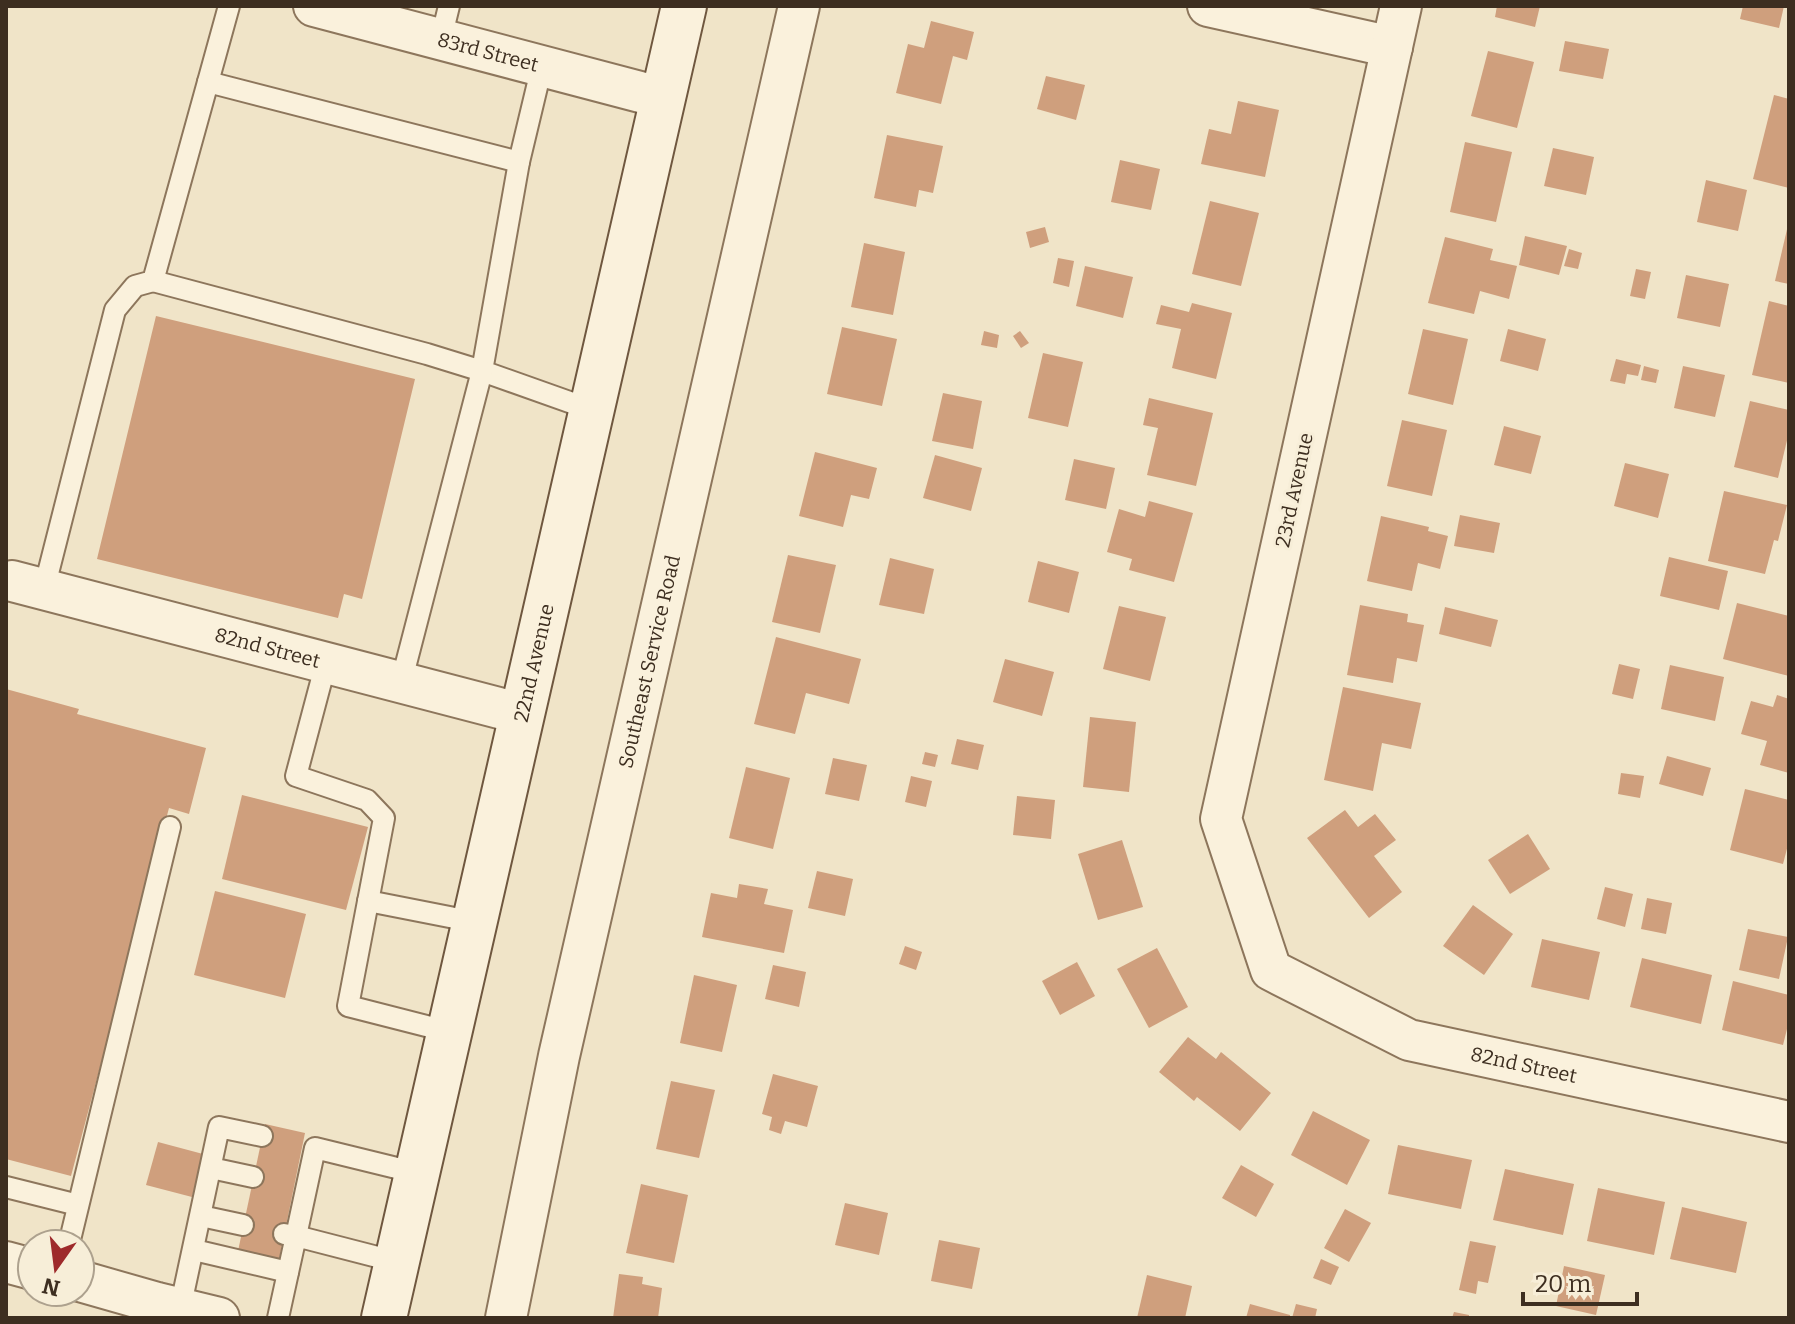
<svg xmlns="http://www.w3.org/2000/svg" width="1795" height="1324" viewBox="0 0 1795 1324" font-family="Bitter,serif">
	<rect width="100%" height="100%" fill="#f0e4c8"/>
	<!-- building -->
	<g fill="#cf9f7d">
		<path d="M1497,6H1540L1535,27L1495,17Z"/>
		<path d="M1743,6H1784L1779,28L1740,19Z"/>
		<path d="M931,21L974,32L967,60L953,56L941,104L896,93L908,44L924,48Z"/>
		<path d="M1565,41L1609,49L1603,79L1559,71Z"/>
		<path d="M1488,51L1534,62L1517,128L1471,116Z"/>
		<path d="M1046,76L1085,85L1076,120L1037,109Z"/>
		<path d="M1774,95L1789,99V188L1753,179Z"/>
		<path d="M1238,101L1279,110L1265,177L1201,164L1209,129L1231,134Z"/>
		<path d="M887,135L943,146L933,193L919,190L916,207L874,198Z"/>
		<path d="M1465,142L1512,152L1496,222L1450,212Z"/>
		<path d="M1553,148L1594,157L1586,195L1544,186Z"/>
		<path d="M1120,160L1160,169L1151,210L1111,202Z"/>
		<path d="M1706,180L1747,190L1738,231L1697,222Z"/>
		<path d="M1210,201L1259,213L1241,286L1192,274Z"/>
		<path d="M1788,225H1789V284L1775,281Z"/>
		<path d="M1045,227L1049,242L1030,248L1026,232Z"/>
		<path d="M1525,236L1567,246L1559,275L1519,265Z"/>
		<path d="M1445,237L1493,249L1490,260L1517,266L1509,299L1480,291L1474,314L1428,303Z"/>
		<path d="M864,243L905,252L893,315L851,307Z"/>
		<path d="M1569,249L1582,253L1578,269L1564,266Z"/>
		<path d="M1058,258L1074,261L1069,287L1053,283Z"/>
		<path d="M1085,266L1133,277L1123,318L1076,306Z"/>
		<path d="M1636,269L1651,272L1645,299L1630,296Z"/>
		<path d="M1686,275L1729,284L1720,327L1677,318Z"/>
		<path d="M1769,301L1789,306V383L1752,375Z"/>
		<path d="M1192,303L1232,313L1216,379L1172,368L1181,329L1156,324L1161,305L1189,312Z"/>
		<path d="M156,316L415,379L362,599L344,594L338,618L97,559Z"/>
		<path d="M842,327L897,339L882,406L827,394Z"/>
		<path d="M1423,329L1468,339L1453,405L1408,394Z"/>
		<path d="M1508,329L1546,339L1538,371L1500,361Z"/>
		<path d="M984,331L999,335L997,348L981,345Z"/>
		<path d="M1020,331L1029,343L1021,348L1013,336Z"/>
		<path d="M1043,353L1083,362L1068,427L1028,418Z"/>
		<path d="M1616,359L1641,365L1638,376L1627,374L1625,384L1610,381Z"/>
		<path d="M1644,366L1659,370L1656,383L1641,380Z"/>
		<path d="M1683,366L1725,375L1715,417L1674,408Z"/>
		<path d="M943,393L982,401L973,449L932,441Z"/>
		<path d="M1149,398L1213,413L1196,486L1147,475L1158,428L1143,425Z"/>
		<path d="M1750,401L1789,410V432L1778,478L1734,467Z"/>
		<path d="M1402,420L1447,430L1432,496L1387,486Z"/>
		<path d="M1504,426L1541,436L1531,474L1494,465Z"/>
		<path d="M815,452L877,468L869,499L851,495L843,527L799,516Z"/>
		<path d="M935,455L982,468L971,511L923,498Z"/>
		<path d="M1074,459L1115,468L1106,509L1065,500Z"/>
		<path d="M1625,463L1669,474L1658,518L1614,506Z"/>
		<path d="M1724,491L1787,505L1778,541L1774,540L1765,574L1708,561Z"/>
		<path d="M1149,501L1193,513L1174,582L1129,570L1132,559L1107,552L1119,509L1145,517Z"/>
		<path d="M1460,515L1500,523L1494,553L1454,546Z"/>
		<path d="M1381,516L1429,527L1428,531L1448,536L1440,569L1418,563L1412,591L1367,581Z"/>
		<path d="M788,555L836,565L820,633L772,622Z"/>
		<path d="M1669,557L1728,571L1719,610L1660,596Z"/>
		<path d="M890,558L934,569L924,614L879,605Z"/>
		<path d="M1038,561L1079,572L1069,613L1028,602Z"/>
		<path d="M1737,603L1789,616V676L1723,659Z"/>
		<path d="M1360,605L1408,614L1407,622L1424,625L1417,662L1397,658L1393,683L1347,675Z"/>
		<path d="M1119,606L1166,617L1150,681L1103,669Z"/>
		<path d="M1445,607L1498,620L1491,647L1439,634Z"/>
		<path d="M776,637L861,659L849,704L806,693L795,734L754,724Z"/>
		<path d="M1005,659L1054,672L1042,716L993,702Z"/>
		<path d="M1619,664L1640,669L1633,699L1612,694Z"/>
		<path d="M1670,665L1724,677L1715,721L1661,709Z"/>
		<path d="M1343,687L1421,703L1411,749L1382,743L1373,791L1324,780Z"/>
		<path d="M6,689L79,709L77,714L206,748L189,814L169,808L71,1176L6,1159Z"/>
		<path d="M1777,695L1789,699V773L1760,765L1767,741L1741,734L1751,701L1773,707Z"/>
		<path d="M1090,717L1136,722L1129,792L1083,787Z"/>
		<path d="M957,739L984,745L978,770L951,764Z"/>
		<path d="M925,752L938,755L935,767L922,764Z"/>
		<path d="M1667,756L1711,768L1703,796L1659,784Z"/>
		<path d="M833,758L867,765L859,801L825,794Z"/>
		<path d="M746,767L790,778L773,849L729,838Z"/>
		<path d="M1621,773L1644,776L1640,798L1618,794Z"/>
		<path d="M911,776L932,781L926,807L905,802Z"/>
		<path d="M1745,789L1789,800V841L1783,864L1730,850Z"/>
		<path d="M242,795L368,827L346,910L222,879Z"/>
		<path d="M1017,796L1055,800L1051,839L1013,835Z"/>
		<path d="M1345,810L1358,827L1375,814L1396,840L1374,856L1402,892L1369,918L1307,838Z"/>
		<path d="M1528,834L1550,869L1510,894L1488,860Z"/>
		<path d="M1122,840L1143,907L1098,920L1078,854Z"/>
		<path d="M817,871L853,879L845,916L808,908Z"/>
		<path d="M739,884L768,889L764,904L793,910L784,953L702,937L711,893L737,898Z"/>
		<path d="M1605,887L1633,894L1625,927L1597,919Z"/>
		<path d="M215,891L306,914L285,998L194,975Z"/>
		<path d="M1647,898L1672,903L1666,934L1641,929Z"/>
		<path d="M1473,905L1513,934L1484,975L1443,946Z"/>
		<path d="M1748,929L1788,937L1779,979L1739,970Z"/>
		<path d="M1542,939L1600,952L1589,1000L1531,987Z"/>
		<path d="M905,946L922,952L916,970L899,964Z"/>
		<path d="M1157,948L1188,1007L1149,1028L1117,969Z"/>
		<path d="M1642,958L1712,975L1701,1024L1630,1007Z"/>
		<path d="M1077,962L1095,996L1060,1015L1042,981Z"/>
		<path d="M773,965L806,972L799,1007L765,999Z"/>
		<path d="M694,975L737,985L722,1052L680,1043Z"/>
		<path d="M1733,981L1789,995V1021L1783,1045L1722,1030Z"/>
		<path d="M1188,1037L1216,1059L1221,1052L1271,1093L1240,1131L1197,1097L1194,1101L1159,1072Z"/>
		<path d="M773,1074L818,1086L807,1127L785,1121L781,1134L769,1130L772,1117L762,1114Z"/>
		<path d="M671,1081L715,1090L699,1158L656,1149Z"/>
		<path d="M1313,1111L1370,1140L1347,1185L1291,1155Z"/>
		<path d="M265,1124L305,1133L279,1260L238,1251Z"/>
		<path d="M158,1142L203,1154L192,1197L146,1185Z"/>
		<path d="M1398,1145L1472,1160L1461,1209L1388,1194Z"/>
		<path d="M1241,1165L1274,1184L1256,1217L1222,1198Z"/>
		<path d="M1505,1169L1574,1184L1563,1235L1493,1220Z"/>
		<path d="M641,1184L688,1195L674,1263L626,1253Z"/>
		<path d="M1598,1188L1665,1202L1654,1255L1587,1241Z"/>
		<path d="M845,1203L888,1213L879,1255L835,1245Z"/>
		<path d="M1682,1207L1747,1222L1736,1273L1670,1259Z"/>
		<path d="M1345,1209L1371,1223L1349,1262L1324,1248Z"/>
		<path d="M939,1240L980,1248L972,1289L931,1281Z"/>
		<path d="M1470,1241L1496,1246L1488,1283L1478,1281L1476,1294L1459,1290Z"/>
		<path d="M1321,1259L1339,1267L1331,1285L1313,1278Z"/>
		<path d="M1564,1266L1605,1275L1596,1315L1556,1306Z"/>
		<path d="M619,1274L643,1277L642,1284L662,1288L658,1318H613Z"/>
		<path d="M1147,1275L1192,1286L1185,1318H1137Z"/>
		<path d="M1250,1304L1290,1315V1318H1246Z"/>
		<path d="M1296,1304L1317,1309L1315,1318H1292Z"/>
		<path d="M1454,1312L1469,1315V1318H1452Z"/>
	</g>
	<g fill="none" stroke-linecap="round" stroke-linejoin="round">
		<!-- lane casing -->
		<g stroke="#8d765c" stroke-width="24">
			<g id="lane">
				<path d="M441,39L449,6"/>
				<path d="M542,66L519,162L482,371L592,410"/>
				<path d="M208,82L519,162"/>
				<path d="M153,281L427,354L482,371L401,683"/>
				<path d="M44,589L115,310L135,286L153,281L229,6"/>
				<path d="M326,663L296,776L367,800L384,818L348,1006L450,1032"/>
				<path d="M368,901L475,922"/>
				<path d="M211,1168L253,1177"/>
				<path d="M6,1187L78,1205"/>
				<path d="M201,1216L243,1225"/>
				<path d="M284,1234L296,1236L315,1148L417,1173"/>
				<path d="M69,1244L170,827"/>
				<path d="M194,1250L288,1272"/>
				<path d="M180,1309L219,1127L262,1136"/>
				<path d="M278,1318L296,1236L397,1262"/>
			</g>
		</g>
		<!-- street casing -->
		<g stroke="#8d765c" stroke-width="44">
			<g id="street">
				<path id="s1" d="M314,6L663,98"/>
				<path d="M1208,6L1392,47"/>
				<path id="s2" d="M1401,6L1221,819L1271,970L1409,1040L1789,1122"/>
				<path id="s3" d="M12,581L522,714"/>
				<path d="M6,1262L32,1269"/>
				<path d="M80,1281L157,1303L219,1318"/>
				<path id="s4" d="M506,1318L559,1056L799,6"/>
			</g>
		</g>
		<!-- secondary casing -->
		<g stroke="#6f573f" stroke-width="48">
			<g id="secondary">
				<path id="s5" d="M384,1318L684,6"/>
			</g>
		</g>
		<!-- lane -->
		<use href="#lane" stroke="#faf1dc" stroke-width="20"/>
		<!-- street -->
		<use href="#street" stroke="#faf1dc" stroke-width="40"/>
		<!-- secondary -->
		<use href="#secondary" stroke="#faf1dc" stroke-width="44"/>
	</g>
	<g text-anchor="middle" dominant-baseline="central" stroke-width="6" stroke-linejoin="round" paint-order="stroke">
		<!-- street labels -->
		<g font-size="20" fill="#3d2e20" stroke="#f7eed8">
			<text stroke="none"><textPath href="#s1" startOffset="180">83rd Street</textPath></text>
			<text transform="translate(1294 490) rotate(-78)">23rd Avenue</text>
			<text stroke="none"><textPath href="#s3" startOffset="264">82nd Street</textPath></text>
			<text stroke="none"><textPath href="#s4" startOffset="672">Southeast Service Road</textPath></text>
			<text stroke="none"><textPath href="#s5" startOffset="672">22nd Avenue</textPath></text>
			<text stroke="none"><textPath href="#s2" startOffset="1264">82nd Street</textPath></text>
		</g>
	</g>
	<!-- border -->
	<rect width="1795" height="1324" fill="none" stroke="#3d2e20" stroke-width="16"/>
	<!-- north arrow -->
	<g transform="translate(56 1268) rotate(194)"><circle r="38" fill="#f7eed8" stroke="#ada18e" stroke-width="2"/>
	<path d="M0-6L14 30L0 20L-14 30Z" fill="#9e2a2b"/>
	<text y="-12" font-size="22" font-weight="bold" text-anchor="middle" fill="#3d2e20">N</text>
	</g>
	<!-- scale -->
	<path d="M1523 1292v12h114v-12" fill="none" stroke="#3d2e20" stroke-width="4"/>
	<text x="1535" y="1292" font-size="24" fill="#3d2e20" stroke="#f7eed8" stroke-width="6" paint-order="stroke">20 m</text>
</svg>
